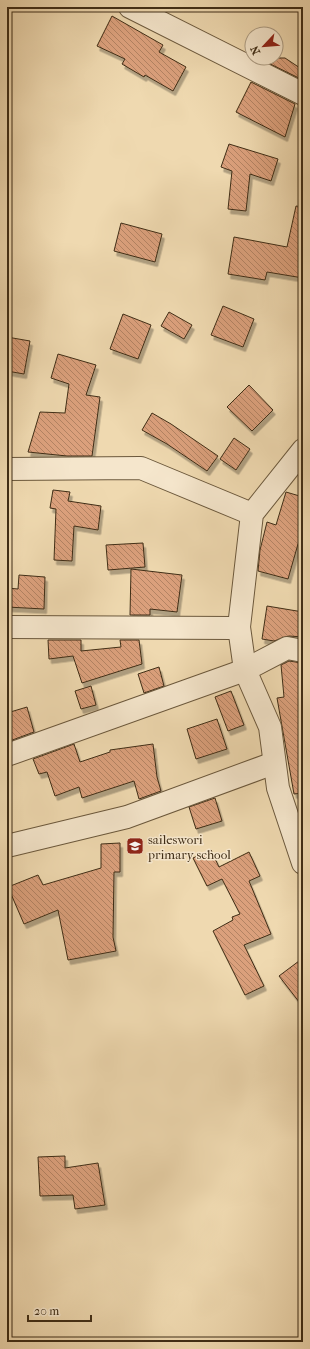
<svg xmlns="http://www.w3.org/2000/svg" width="310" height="1349" viewBox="0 0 310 1349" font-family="'IM FELL French Canon',serif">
	<defs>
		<pattern id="building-back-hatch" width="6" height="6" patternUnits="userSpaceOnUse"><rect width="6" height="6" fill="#dba07b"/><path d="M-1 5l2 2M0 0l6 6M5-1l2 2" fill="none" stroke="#b38364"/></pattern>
		<filter id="shadow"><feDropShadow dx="2.5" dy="4.5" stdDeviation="0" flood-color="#0004"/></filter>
	</defs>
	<rect width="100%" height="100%" fill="#efd9b0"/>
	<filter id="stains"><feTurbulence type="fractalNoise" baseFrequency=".005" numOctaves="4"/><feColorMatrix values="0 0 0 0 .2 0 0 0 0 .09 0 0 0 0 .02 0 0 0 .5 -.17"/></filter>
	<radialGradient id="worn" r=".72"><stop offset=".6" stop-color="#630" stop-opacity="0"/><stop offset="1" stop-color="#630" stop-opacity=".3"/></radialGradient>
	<!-- building -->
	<g fill="url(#building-back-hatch)" stroke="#3f2d16" filter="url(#shadow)">
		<path d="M112,16L163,45L159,52L186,67L173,91L145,75L144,77L122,64L125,59L97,46Z"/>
		<path d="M263,58H285L303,70V80L262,60Z"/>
		<path d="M251,82L295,104L285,137L236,112Z"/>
		<path d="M229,144L278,159L271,181L250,174L246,211L228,209L232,171L221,167Z"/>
		<path d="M296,206L303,207V278L267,272L265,280L228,274L234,237L287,247Z"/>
		<path d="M121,223L162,234L155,262L114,251Z"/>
		<path d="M223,306L254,319L243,347L211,335Z"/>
		<path d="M169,312L192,325L184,339L161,326Z"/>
		<path d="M123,314L151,325L138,359L110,349Z"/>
		<path d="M7,337L30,341L24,374L7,371Z"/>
		<path d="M58,354L96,365L86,395L100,397L92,456H67L28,452L40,412L65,413L69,384L51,378Z"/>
		<path d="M249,385L273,410L252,431L227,407Z"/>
		<path d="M152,413L171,424L218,456L207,471L167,444L142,430Z"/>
		<path d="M234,438L250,449L236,470L220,459Z"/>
		<path d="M53,490L70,492L68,501L101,506L98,530L74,526L72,561L54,560L56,509L50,508Z"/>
		<path d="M286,492L303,497V546L298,544L288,579L258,571L260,550L267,522L276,525Z"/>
		<path d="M143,543L145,567L108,570L106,545Z"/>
		<path d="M131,569L182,575L177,612L150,609V615H130Z"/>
		<path d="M19,575L45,577L44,609L7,607V588L18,589Z"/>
		<path d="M267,606L303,612V637L289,636L274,641L262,639Z"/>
		<path d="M48,640H81V651L121,647L120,640H139L142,664L82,683L73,656L49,659Z"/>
		<path d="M289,661L302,663L303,674V793L294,794L277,698L284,697L281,665Z"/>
		<path d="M159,667L164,686L144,693L138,674Z"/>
		<path d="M91,686L96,705L81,709L75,691Z"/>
		<path d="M231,691L244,725L228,731L215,697Z"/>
		<path d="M27,707L34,732L7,742V713Z"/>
		<path d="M217,719L227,749L196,759L187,729Z"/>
		<path d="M74,744L80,762L110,752V750L153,744L157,777L161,791L139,799L134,781L82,798L79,787L55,796L47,772L39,774L33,759Z"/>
		<path d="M215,798L222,821L196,829L189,807Z"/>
		<path d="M120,843V872H114L113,937L116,951L68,960L58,910L24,924L8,887L38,875L43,885L101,868V844Z"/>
		<path d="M211,850L219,867L249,852L260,876L249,881L271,934L244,945L264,986L245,995L213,931L233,920L232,917L240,914L222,879L207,886L193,858Z"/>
		<path d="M303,958V1007L279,976Z"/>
		<path d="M65,1156V1168L98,1163L105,1205L75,1209L73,1195L40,1196L38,1157Z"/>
	</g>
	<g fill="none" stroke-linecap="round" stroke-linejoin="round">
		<!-- street casing -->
		<g stroke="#6b583c" stroke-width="24">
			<g id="street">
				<path d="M130,7L303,94"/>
				<path d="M303,450L252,514L239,627L245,670L270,727L278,788L303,863"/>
				<path d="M7,469L141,468L252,514"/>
				<path d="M7,627L234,628L239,627"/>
				<path d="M7,755L245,670L287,648L303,651"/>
				<path d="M7,846L127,817L274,763"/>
			</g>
		</g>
		<!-- street -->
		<use href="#street" stroke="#f5e6cc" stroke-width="22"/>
	</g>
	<!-- icons -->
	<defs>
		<g id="school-square" transform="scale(0.9)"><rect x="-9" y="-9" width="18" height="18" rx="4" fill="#8f2418" stroke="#f5e6cc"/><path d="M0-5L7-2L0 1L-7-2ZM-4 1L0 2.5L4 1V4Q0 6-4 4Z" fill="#fff"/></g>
	</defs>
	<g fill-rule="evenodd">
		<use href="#school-square" x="135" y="846"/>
	</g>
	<g text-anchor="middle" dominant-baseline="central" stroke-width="3" stroke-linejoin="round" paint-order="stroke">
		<!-- poi labels -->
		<g font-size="13" fill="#3f2d16" stroke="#f5e6cc" text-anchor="start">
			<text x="148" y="839">saileswori<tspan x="148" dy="15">primary school</tspan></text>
		</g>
	</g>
	<!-- margin -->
	<rect width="310" height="1349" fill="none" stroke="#efd9b0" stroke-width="24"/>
	<rect x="8" y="8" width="294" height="1333" fill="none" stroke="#3f2d16" stroke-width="2"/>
	<rect x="12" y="12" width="286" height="1325" fill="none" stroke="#3f2d16"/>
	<!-- north arrow -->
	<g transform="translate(264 46) rotate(244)"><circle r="19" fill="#f5e6cc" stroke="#ac9c83"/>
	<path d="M0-3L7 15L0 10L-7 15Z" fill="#8f2418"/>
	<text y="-6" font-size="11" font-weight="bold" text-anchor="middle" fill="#3f2d16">N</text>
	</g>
	<!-- scale -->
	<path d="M28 1315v6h63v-6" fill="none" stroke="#3f2d16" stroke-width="2"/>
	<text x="34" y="1315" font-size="12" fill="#3f2d16" stroke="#f5e6cc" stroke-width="3" paint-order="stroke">20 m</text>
	<rect width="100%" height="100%" filter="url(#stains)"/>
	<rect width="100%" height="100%" fill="url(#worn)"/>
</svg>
